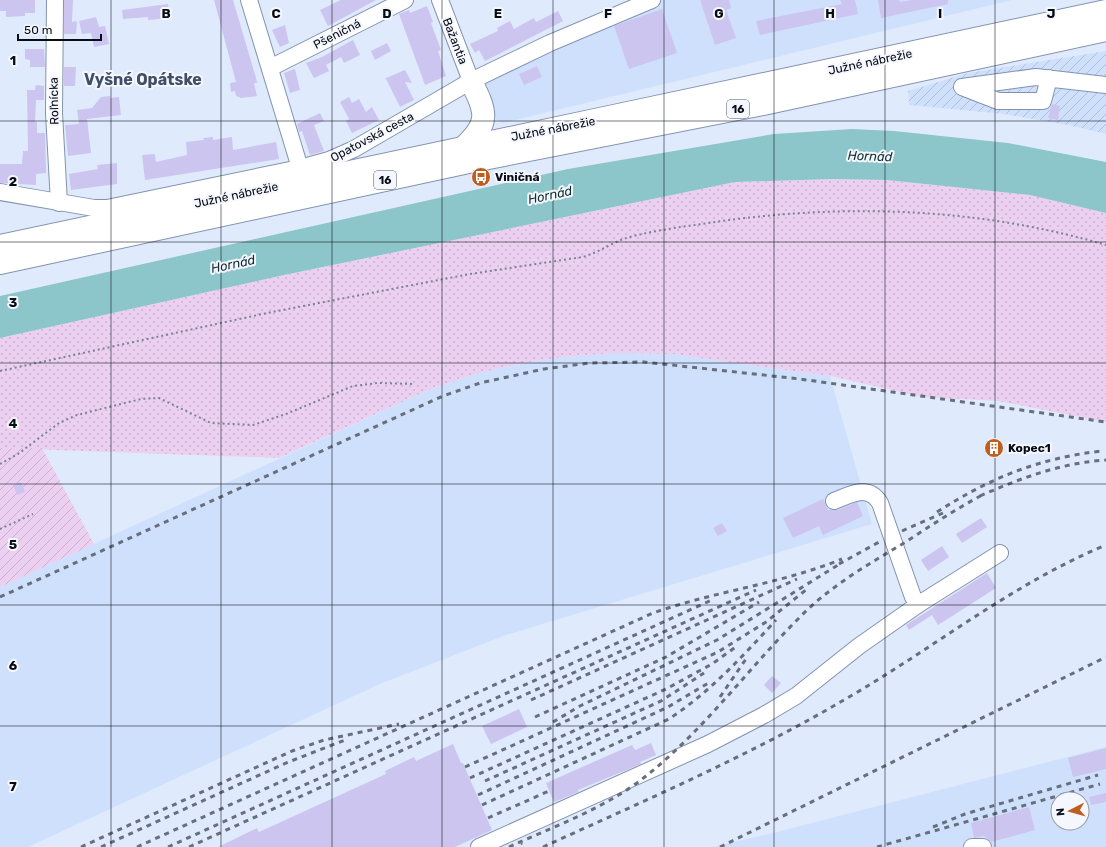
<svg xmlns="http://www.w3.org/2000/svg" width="1106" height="847" viewBox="0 0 1106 847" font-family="Rubik,sans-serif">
	<defs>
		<pattern id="industrial-furrows" width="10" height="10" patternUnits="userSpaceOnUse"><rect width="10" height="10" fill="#cfe0fd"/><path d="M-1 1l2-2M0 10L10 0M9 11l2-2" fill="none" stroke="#b0bfd8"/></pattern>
		<pattern id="grass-dots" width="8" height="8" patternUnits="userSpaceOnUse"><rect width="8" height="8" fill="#ecd0f2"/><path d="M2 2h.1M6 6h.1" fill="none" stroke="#c9b1cf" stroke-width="1.8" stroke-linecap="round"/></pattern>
		<pattern id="garden-furrows" width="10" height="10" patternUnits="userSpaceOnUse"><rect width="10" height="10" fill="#ecd0f2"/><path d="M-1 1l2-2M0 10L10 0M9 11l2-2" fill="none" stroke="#c9b1cf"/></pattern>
	</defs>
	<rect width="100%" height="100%" fill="#e0eafd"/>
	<!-- built -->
	<g fill="#cfe0fd" fill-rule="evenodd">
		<path d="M652,0H1012L503,123L483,112L471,81Z"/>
		<path d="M613,353L673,354L830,376L872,524L506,635L380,684L28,847H0V587L426,391L475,374L517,364L563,357Z"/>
		<path d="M1106,747V847H713L773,833ZM1058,799H1082V823H1058Z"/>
	</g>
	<!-- industrial -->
	<path fill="url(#industrial-furrows)" d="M1106,51V134L1068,125L1004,114L909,105L908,91L968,73Z"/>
	<!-- grass -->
	<path fill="url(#grass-dots)" d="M833,179L887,180L1030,195L1106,213V422L998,401L923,397L830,376L728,362L673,354L613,353L563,357L517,364L475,374L426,391L279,458L0,448V338L284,275L735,182Z"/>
	<!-- garden -->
	<path fill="url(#garden-furrows)" d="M0,448H42L94,544L0,587Z"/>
	<!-- water -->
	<path fill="#8cc6ca" d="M852,129L894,131L1008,143L1106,162V213L1030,195L887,180L833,179L735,182L284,275L0,338V296L568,169L774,134Z"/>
	<!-- building -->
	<g fill="#cbc5f0">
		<path d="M0,0H35V13H25V16L6,17V11H0Z"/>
		<path d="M64,0H73L72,22L77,21L76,34H64Z"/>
		<path d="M214,0H233L256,78L257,83H254L257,96L241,98L236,96L235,91L231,92L230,83L236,82Z"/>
		<path d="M341,0H376L328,26L320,10Z"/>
		<path d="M700,0H729L731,8L726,10L736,38L715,45Z"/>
		<path d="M840,0H855L858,14L760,35L756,21L842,4Z"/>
		<path d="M878,0H899L900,2L912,0H948V4L881,18Z"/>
		<path d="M168,4L170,18L148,20V17L123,19L122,10Z"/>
		<path d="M427,6L433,22L431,23L441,50L438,51L446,76L425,85L399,14L409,10L410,13Z"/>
		<path d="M662,9L677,53L629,69L614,26Z"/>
		<path d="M558,11L563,21L485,61L479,50L475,53L470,44L498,31L497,28L510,21L514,29L534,18L536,22Z"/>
		<path d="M96,17L99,27L105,26L109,44L94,47L91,33L82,34L79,21Z"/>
		<path d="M285,25L289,43L280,47L272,30Z"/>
		<path d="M353,40L360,55L344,63L341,57L326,65L329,71L314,78L306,63L322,57Z"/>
		<path d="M387,43L391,51L375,60L371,51Z"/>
		<path d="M25,49H44L45,67H30V60L25,59Z"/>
		<path d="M537,66L542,77L524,85L519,74Z"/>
		<path d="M64,67H76L75,86H64Z"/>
		<path d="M295,69L300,90L290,93L284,73Z"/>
		<path d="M405,70L412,83L405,82L414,100L400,107L386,79H384Z"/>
		<path d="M36,85L44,86V100H36L35,122H37V133H45L46,173L36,174V185L0,183V164H22L23,151H28L27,90H35Z"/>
		<path d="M110,96V98L119,97L121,115L87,119L91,153L68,156L65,125L79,124L77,110L92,108L101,97Z"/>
		<path d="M349,97L352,103L359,99L366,112L372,107L379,120L352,133L346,121L349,119L340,102Z"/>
		<path d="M1052,104L1060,106L1058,120L1048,118Z"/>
		<path d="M320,113L324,121L314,125L324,151L310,155L302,131L299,132L297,124Z"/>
		<path d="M213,137V140L232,137L233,150L276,142L279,159L145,180L142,155L154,154L155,155L156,162L187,155L186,142L204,140L203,138Z"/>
		<path d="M117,163V184L71,190L69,174L98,169L97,165Z"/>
		<path d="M21,482L25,492L17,495L13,485Z"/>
		<path d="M823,499L828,510H838L857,502L863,516L823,535L819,526L793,538L783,518Z"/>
		<path d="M981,518L987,527L962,543L956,534Z"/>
		<path d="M722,523L727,531L718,536L713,528Z"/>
		<path d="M942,546L949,557L928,571L921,560Z"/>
		<path d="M987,573L996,588L938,625L932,615L909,630L906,625Z"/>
		<path d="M772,676L781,683L772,693L764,685Z"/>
		<path d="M519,709L527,727L491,744L482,726Z"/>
		<path d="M651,743L656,755L640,762L641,764L578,790V792L554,802L546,783L632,745L635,750Z"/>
		<path d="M453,744L461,763H463L492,830L455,847H218L257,828L259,832L386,774L385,771L414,757L416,761Z"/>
		<path d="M1106,748V769L1073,777L1068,758Z"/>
		<path d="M1106,793V802L1091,805L1089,797Z"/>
		<path d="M1029,807L1035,830L991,842L984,836L974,838L971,823Z"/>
	</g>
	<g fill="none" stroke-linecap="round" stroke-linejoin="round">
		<!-- minor casing -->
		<g stroke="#8393af" stroke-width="18">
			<g id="minor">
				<path d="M55,0L54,113L59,203"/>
				<path d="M249,0L300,168"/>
				<path d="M440,0L471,81"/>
				<path d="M270,68L405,0"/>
				<path d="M1049,78L1043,101H998L962,87L1036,77L1106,85"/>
				<path d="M0,192L94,208H107L300,168L329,160L354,149L471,81L550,43L652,0"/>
				<path d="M834,501C852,494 868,484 880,503L913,597L919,604L1000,553"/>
				<path d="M479,847L708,744L764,715L796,696L859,646L919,604"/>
				<path d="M972,847H983"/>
			</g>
		</g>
		<!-- highway casing -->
		<g stroke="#8393af" stroke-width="24">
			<g id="highway">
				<path d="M464,147C491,122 486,112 471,81"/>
				<path d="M0,246C368,167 738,91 1106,11"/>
				<path d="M0,263L478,160L768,103L1106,30"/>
			</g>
		</g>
		<!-- path -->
		<g stroke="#7c8392" stroke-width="2" stroke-dasharray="2 3" stroke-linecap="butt">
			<path d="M0,371L267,313L470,274L583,257C600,252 614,241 630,237C656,230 682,227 708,223C840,203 977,207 1106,245"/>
			<path d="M0,464L18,454L59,423L77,415L141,399L159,398L211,423L253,425L286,414L353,386L378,383L415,384"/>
			<path d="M0,529L33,514"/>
			<path d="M521,843L524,847"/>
		</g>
		<!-- minor -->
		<use href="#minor" stroke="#fff" stroke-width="16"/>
		<!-- highway -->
		<use href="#highway" stroke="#fff" stroke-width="22"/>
		<!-- rail -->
		<g stroke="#676e7c" stroke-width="3" stroke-dasharray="5 5" stroke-linecap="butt">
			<path d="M980,496C1021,478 1061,463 1106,460"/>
			<path d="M937,512C990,478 1039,458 1102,451"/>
			<path d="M902,531L943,513"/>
			<path d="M839,564L881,541"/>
			<path d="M0,597L443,396L480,383L544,369L590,363L644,362L800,379L1106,422"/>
			<path d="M720,697L748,656"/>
			<path d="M531,700L797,579"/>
			<path d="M535,717L666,657L759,602"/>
			<path d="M553,722L580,706L717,640L838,565"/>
			<path d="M465,767L718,652L766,622L807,589"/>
			<path d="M470,778L666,689L712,664L737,646"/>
			<path d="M485,781L661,701L704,673"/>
			<path d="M478,795L668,707L710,682"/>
			<path d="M482,805L669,719C711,691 742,657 776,620"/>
			<path d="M488,818L549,791"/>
			<path d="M933,827L965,814L1098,775"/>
			<path d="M81,847L292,751L324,740L399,724"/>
			<path d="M101,847L286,763L345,740"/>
			<path d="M137,847L653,613C715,591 781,584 842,559"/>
			<path d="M168,847L714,599"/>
			<path d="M189,847L756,590"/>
			<path d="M509,847C555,826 606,808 646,776C703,731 747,670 799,618C829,587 867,565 904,543C930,526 956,509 984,494"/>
			<path d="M543,847C646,800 751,755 849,697C935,647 1014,583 1106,545"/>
			<path d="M720,847L1106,657"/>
			<path d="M877,847L1100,784"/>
		</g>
	</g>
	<!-- grid -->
	<path fill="none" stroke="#070c15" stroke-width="1" stroke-opacity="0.55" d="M111,0V847M221,0V847M332,0V847M442,0V847M553,0V847M664,0V847M774,0V847M885,0V847M995,0V847M0,121H1106M0,242H1106M0,363H1106M0,484H1106M0,605H1106M0,726H1106"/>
	<!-- icons -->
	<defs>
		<g id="bus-disc" transform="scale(1)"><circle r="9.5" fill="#bf5e1e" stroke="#f4f7fd"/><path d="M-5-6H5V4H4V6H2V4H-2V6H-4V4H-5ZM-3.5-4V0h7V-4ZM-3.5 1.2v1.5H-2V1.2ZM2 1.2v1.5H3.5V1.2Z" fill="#fff"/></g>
		<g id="building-disc" transform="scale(1)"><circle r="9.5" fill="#bf5e1e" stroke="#f4f7fd"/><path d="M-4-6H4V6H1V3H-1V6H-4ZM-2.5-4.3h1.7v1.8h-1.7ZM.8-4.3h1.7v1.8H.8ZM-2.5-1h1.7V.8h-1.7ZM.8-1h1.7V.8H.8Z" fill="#fff"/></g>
	</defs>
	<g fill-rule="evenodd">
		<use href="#bus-disc" x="481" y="177"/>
		<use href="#building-disc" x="994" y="448"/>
	</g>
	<g text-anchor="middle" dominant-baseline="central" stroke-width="4" stroke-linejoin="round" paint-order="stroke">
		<!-- shield labels -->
		<g fill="#f4f7fd" stroke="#4e525b" stroke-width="1">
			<rect x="727" y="100" width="22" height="18" rx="3"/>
			<rect x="374" y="171" width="22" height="18" rx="3"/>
		</g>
		<g font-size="11" font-weight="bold" fill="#070c15">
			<text x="738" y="109">16</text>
			<text x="385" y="180">16</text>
		</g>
		<!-- street labels -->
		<g font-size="12" fill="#070c15" stroke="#f4f7fd">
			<text transform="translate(337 34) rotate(-27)">Pšeničná</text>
			<text transform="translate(455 41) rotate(69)">Bažantia</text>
			<text transform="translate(870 62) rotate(-12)">Južné nábrežie</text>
			<text transform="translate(54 101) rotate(-91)">Roľnícka</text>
			<text transform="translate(553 129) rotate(-11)">Južné nábrežie</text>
			<text transform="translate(372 137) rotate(-28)">Opatovská cesta</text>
			<text transform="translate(236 195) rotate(-12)">Južné nábrežie</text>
		</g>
		<!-- poi labels -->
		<g font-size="12" font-weight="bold" fill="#070c15" stroke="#f4f7fd" text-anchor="start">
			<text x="495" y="177">Viničná</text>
			<text x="1008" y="448">Kopec1</text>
		</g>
		<!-- water labels -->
		<g font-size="13" font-style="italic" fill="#112f31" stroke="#f4f7fd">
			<text transform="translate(870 156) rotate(2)">Hornád</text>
			<text transform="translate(550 195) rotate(-12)">Hornád</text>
			<text transform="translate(233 264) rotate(-12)">Hornád</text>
		</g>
		<!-- district labels -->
		<g font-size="16" font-weight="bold" fill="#404e67" stroke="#f4f7fd">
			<text x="143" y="79">Vyšné Opátske</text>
		</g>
	</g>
	<g font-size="13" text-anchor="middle" font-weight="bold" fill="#070c15" stroke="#f4f7fd" stroke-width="4" stroke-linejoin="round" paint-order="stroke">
		<text x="166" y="18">B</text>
		<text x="276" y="18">C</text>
		<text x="387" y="18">D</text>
		<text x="498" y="18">E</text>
		<text x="608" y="18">F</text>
		<text x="719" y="18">G</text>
		<text x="830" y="18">H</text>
		<text x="940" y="18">I</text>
		<text x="1051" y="18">J</text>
		<text x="13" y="65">1</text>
		<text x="13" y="186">2</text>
		<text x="13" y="307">3</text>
		<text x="13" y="428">4</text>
		<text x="13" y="549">5</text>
		<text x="13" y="670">6</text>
		<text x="13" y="791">7</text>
	</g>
	<!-- north arrow -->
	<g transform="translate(1070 811) rotate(264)"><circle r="19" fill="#f4f7fd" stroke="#9599a0"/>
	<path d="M0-3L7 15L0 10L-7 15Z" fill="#bf5e1e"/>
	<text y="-6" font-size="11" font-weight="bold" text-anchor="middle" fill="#070c15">N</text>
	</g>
	<!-- scale -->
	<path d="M18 34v6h83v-6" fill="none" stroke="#070c15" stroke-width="2"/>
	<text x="24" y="34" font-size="12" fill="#070c15" stroke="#f4f7fd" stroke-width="3" paint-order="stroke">50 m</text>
</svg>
